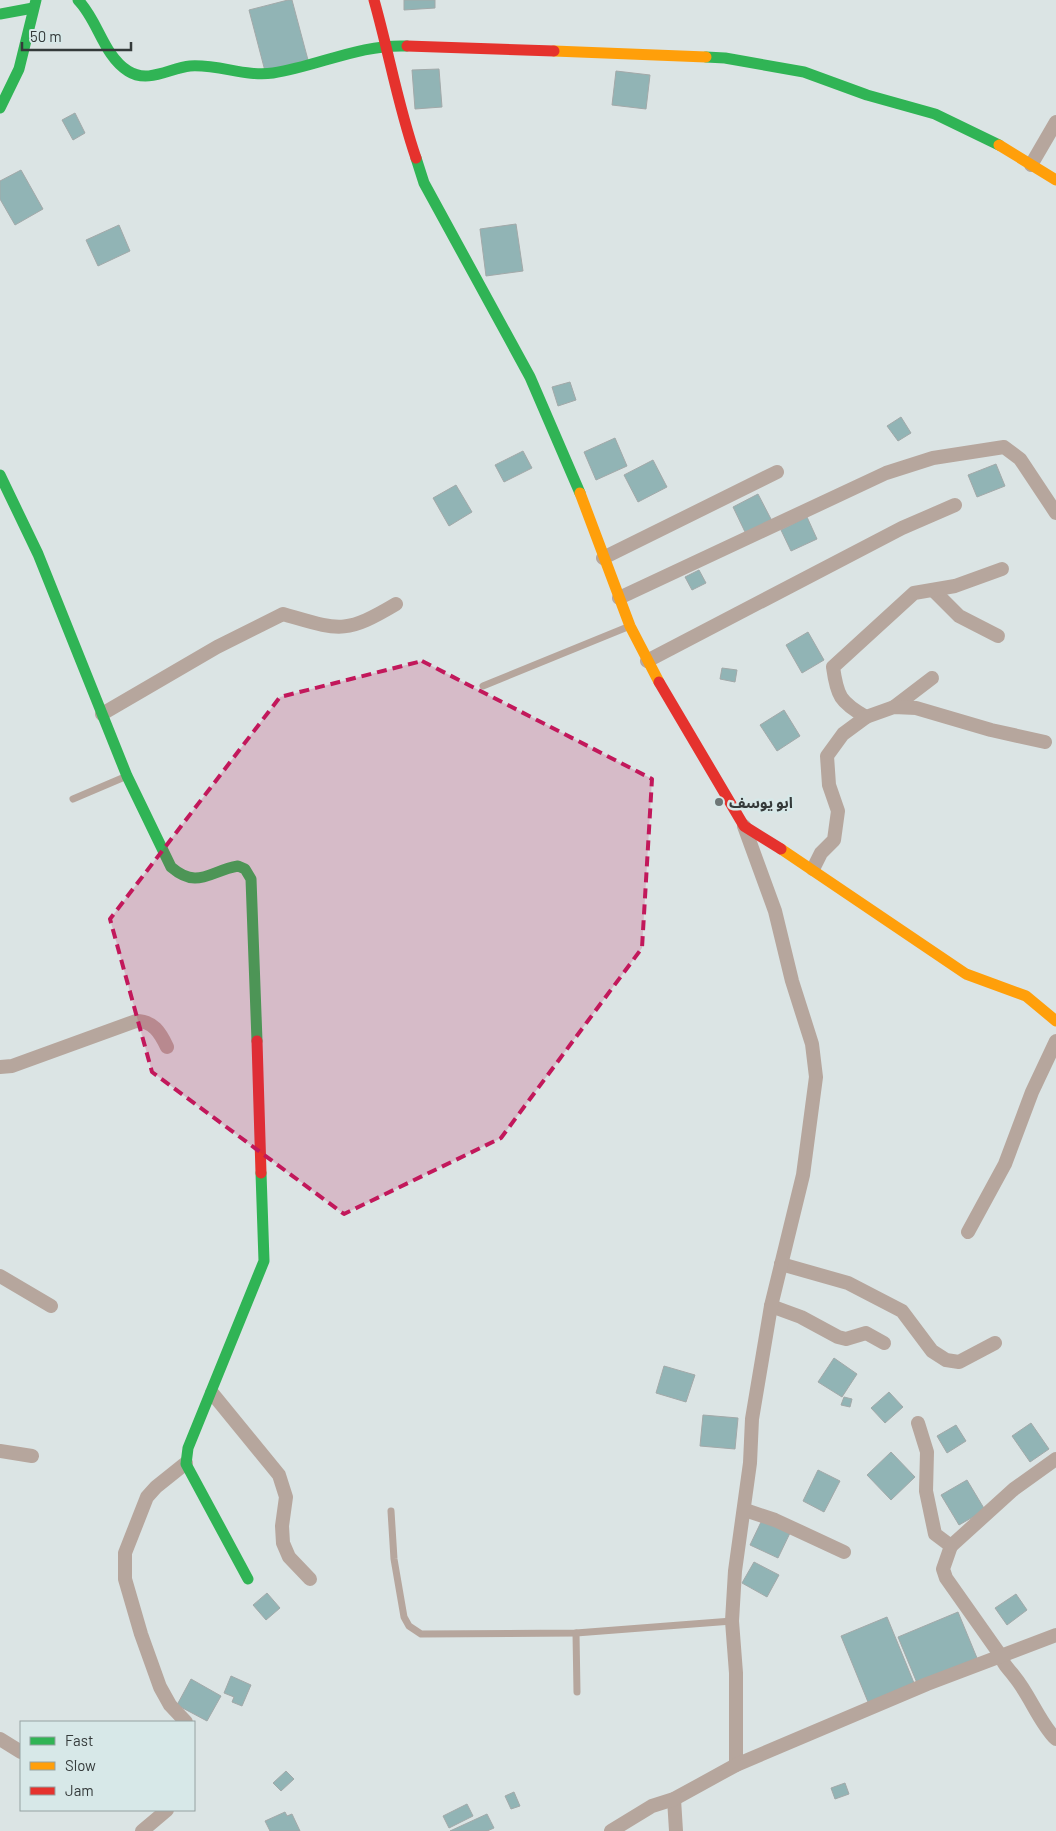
<svg xmlns="http://www.w3.org/2000/svg" width="1056" height="1831" viewBox="0 0 1056 1831" font-family="Barlow,'Noto Sans Arabic',sans-serif">
	<rect width="100%" height="100%" fill="#dbe4e4"/>
	<!-- building -->
	<g fill="#91b4b5" stroke="#a2a9a9">
		<path d="M288,0H292L308,60L265,71L249,10Z"/>
		<path d="M404,0H435V8L404,10Z"/>
		<path d="M439,69L442,107L415,109L412,70Z"/>
		<path d="M616,71L650,75L646,109L612,105Z"/>
		<path d="M75,113L85,133L73,140L62,120Z"/>
		<path d="M21,170L43,209L15,225L0,199V181Z"/>
		<path d="M516,224L523,271L486,276L480,229Z"/>
		<path d="M119,225L130,251L98,266L86,240Z"/>
		<path d="M570,382L576,400L558,406L552,387Z"/>
		<path d="M901,417L911,433L898,441L887,426Z"/>
		<path d="M615,438L627,466L596,480L584,452Z"/>
		<path d="M523,451L532,468L504,482L495,465Z"/>
		<path d="M653,460L667,487L638,502L624,475Z"/>
		<path d="M996,464L1005,486L977,497L968,475Z"/>
		<path d="M456,485L472,512L449,526L433,498Z"/>
		<path d="M758,494L772,521L746,534L733,507Z"/>
		<path d="M807,517L817,539L791,551L781,530Z"/>
		<path d="M699,570L706,583L692,590L685,577Z"/>
		<path d="M808,632L824,660L802,673L786,645Z"/>
		<path d="M722,668L737,670L735,682L720,679Z"/>
		<path d="M784,710L800,736L777,751L760,725Z"/>
		<path d="M834,1358L857,1374L842,1397L818,1382Z"/>
		<path d="M664,1366L695,1375L686,1402L656,1393Z"/>
		<path d="M889,1392L903,1407L885,1423L871,1408Z"/>
		<path d="M844,1397L852,1399L850,1407L841,1405Z"/>
		<path d="M703,1415L738,1418L735,1449L700,1446Z"/>
		<path d="M1031,1423L1049,1449L1030,1462L1012,1436Z"/>
		<path d="M956,1425L966,1441L947,1453L937,1436Z"/>
		<path d="M891,1452L915,1477L891,1500L867,1475Z"/>
		<path d="M818,1470L840,1481L824,1512L803,1501Z"/>
		<path d="M967,1480L985,1510L959,1525L941,1495Z"/>
		<path d="M762,1520L790,1533L778,1558L750,1545Z"/>
		<path d="M754,1562L779,1575L767,1597L742,1583Z"/>
		<path d="M267,1593L280,1608L266,1620L253,1605Z"/>
		<path d="M1016,1594L1027,1610L1007,1625L995,1608Z"/>
		<path d="M958,1612L977,1658L917,1683L898,1637Z"/>
		<path d="M887,1617L914,1683L868,1702L841,1636Z"/>
		<path d="M231,1676L251,1685L242,1706L232,1702L234,1697L224,1693Z"/>
		<path d="M191,1679L221,1696L207,1721L177,1705Z"/>
		<path d="M286,1771L294,1779L281,1791L273,1783Z"/>
		<path d="M845,1783L849,1794L835,1799L831,1788Z"/>
		<path d="M514,1792L520,1806L511,1809L505,1796Z"/>
		<path d="M467,1804L473,1816L449,1828L443,1816Z"/>
		<path d="M285,1812L287,1816L292,1814L300,1831H270L265,1821Z"/>
		<path d="M487,1814L494,1828L487,1831H450Z"/>
	</g>
	<g fill="none" stroke-linecap="round" stroke-linejoin="round">
		<!-- lane -->
		<g stroke="#b6a69d" stroke-width="7">
			<path d="M483,686L630,626"/>
			<path d="M73,799L127,776"/>
			<path d="M391,1511L394,1559L404,1617L409,1626L421,1634L576,1633L732,1621"/>
			<path d="M576,1633L577,1692"/>
		</g>
		<!-- street -->
		<g stroke="#b6a69d" stroke-width="14">
			<path d="M1031,165L1056,122"/>
			<path d="M603,558L777,472"/>
			<path d="M933,590L959,616L998,636"/>
			<path d="M619,598L886,473L933,458L1004,447L1020,459L1056,513"/>
			<path d="M647,661L902,528L955,505"/>
			<path d="M894,707L932,678"/>
			<path d="M102,714L217,647L283,614C339,630 344,635 396,604"/>
			<path d="M866,717C840,702 837,696 833,667L914,593L955,586L1002,569"/>
			<path d="M813,869L821,853L834,840L838,811L829,785L827,756L843,734L866,717L894,707L916,708L991,730L1045,742"/>
			<path d="M0,1067L12,1066L136,1021C153,1021 160,1032 167,1047"/>
			<path d="M968,1232L1005,1164L1032,1092L1056,1041"/>
			<path d="M781,1264L848,1283L902,1311L932,1351L946,1360L959,1362L995,1343"/>
			<path d="M0,1276L51,1306"/>
			<path d="M771,1306L801,1317L838,1337L846,1339L866,1333L884,1343"/>
			<path d="M212,1393L279,1475L286,1497L282,1526L283,1543L289,1557L310,1579"/>
			<path d="M918,1423L927,1452L926,1491L935,1534L951,1546L943,1569L946,1578L1001,1656C1003,1665 1009,1669 1014,1676C1030,1695 1040,1724 1056,1739"/>
			<path d="M0,1451L32,1456"/>
			<path d="M745,1510L775,1520L844,1552"/>
			<path d="M951,1546L1014,1489L1056,1459"/>
			<path d="M186,1722L170,1705L160,1687L141,1634L125,1579V1553L147,1497L156,1487L186,1463"/>
			<path d="M0,1739L21,1752"/>
			<path d="M736,1765V1673L732,1621L735,1571L750,1463L752,1419L771,1306L803,1175L816,1077L812,1044L792,981L775,911L744,826"/>
			<path d="M674,1799L676,1831"/>
			<path d="M142,1831L167,1810"/>
			<path d="M611,1831L652,1806L674,1799L736,1765L927,1684L1056,1635"/>
		</g>
		<!-- fast -->
		<g stroke="#30b455" stroke-width="11">
			<path d="M78,0C98,20 103,55 128,71C148,84 170,68 190,66C219,64 245,77 273,73C319,66 359,44 407,46"/>
			<path d="M0,14L33,8"/>
			<path d="M706,57L725,58L804,72L867,95L935,114L999,145"/>
			<path d="M0,108L19,69L36,0"/>
			<path d="M416,158L424,183L530,377L580,493"/>
			<path d="M0,475L38,554L127,776L171,867C198,890 209,871 238,866L245,869L251,879L257,1041"/>
			<path d="M248,1579L186,1464L188,1448L264,1261L261,1173"/>
		</g>
		<!-- slow -->
		<g stroke="#ff9f0a" stroke-width="11">
			<path d="M554,51L706,57"/>
			<path d="M999,145L1056,180"/>
			<path d="M580,493L630,626L659,682"/>
			<path d="M781,849L966,974L1026,996L1056,1021"/>
		</g>
		<!-- jam -->
		<g stroke="#e5322d" stroke-width="11">
			<path d="M374,0C389,53 398,106 416,158"/>
			<path d="M407,46L554,51"/>
			<path d="M659,682L744,826L781,849"/>
			<path d="M257,1041L261,1173"/>
		</g>
	</g>
	<!-- marked area -->
	<path fill="#c2185b" fill-opacity="0.2" stroke="#c2185b" stroke-width="4" stroke-dasharray="10 6" stroke-linejoin="round" d="M422,661L652,779L642,948L501,1138L344,1214L152,1072L110,919L280,697Z"/>
	<!-- markers -->
	<circle fill="#6e7676" stroke="#d7e8e8" stroke-width="2" cx="719" cy="802" r="5"/>
	<g text-anchor="middle" dominant-baseline="central" stroke-width="5" stroke-linejoin="round" paint-order="stroke">
		<!-- poi labels -->
		<g font-size="15" font-weight="bold" fill="#343a3a" stroke="#d7e8e8" text-anchor="start">
			<text x="729" y="802">ابو يوسف</text>
		</g>
	</g>
	<!-- legend -->
	<rect x="20" y="1721" width="175" height="90" fill="#d7e8e8" stroke="#96a2a2"/>
	<rect x="30" y="1737" width="25" height="8" fill="#30b455" stroke="#96a2a2"/>
	<text x="65" y="1746" font-size="15" fill="#343a3a">Fast</text>
	<rect x="30" y="1762" width="25" height="8" fill="#ff9f0a" stroke="#96a2a2"/>
	<text x="65" y="1771" font-size="15" fill="#343a3a">Slow</text>
	<rect x="30" y="1787" width="25" height="8" fill="#e5322d" stroke="#96a2a2"/>
	<text x="65" y="1796" font-size="15" fill="#343a3a">Jam</text>
	<!-- scale -->
	<path d="M22 42v8h109v-8" fill="none" stroke="#343a3a" stroke-width="2.5"/>
	<text x="30" y="42" font-size="15" fill="#343a3a" stroke="#d7e8e8" stroke-width="4" paint-order="stroke">50 m</text>
</svg>
